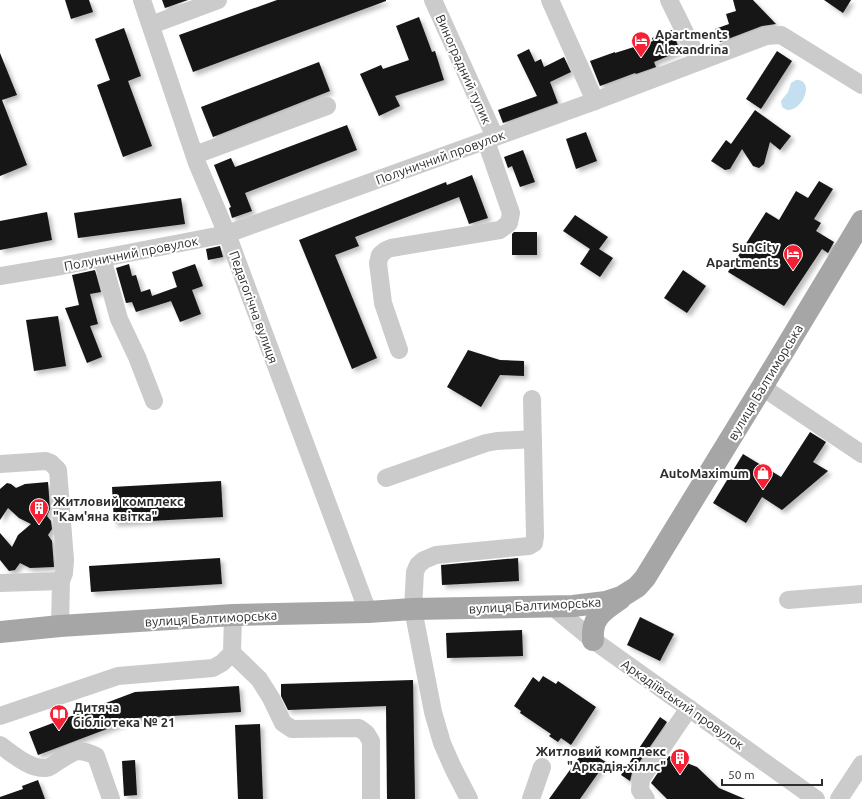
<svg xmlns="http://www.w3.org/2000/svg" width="862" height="799" viewBox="0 0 862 799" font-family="Ubuntu,sans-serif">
	<defs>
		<filter id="shadow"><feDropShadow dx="3.5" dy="3.5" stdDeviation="2" flood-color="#0004"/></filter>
	</defs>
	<rect width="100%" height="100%" fill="#fff"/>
	<!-- water -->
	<path fill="#c4dfef" d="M796,80C815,79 804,111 787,110L782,107L781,101L788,92L791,83Z"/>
	<!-- building -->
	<g fill="#151515" filter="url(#shadow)">
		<path d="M65,0H89L93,12L71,19Z"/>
		<path d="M162,0H188L165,8Z"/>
		<path d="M277,0H386V1L193,72L179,35Z"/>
		<path d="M733,0H753L776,24L762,26L720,42L715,29L729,24L726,14L736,11Z"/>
		<path d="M824,0H851L843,13Z"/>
		<path d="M419,17L432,52L435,51L444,80L395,96L400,106L379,116L360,74L381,65L383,69L409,60L396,26Z"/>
		<path d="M124,28L141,76L128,81L152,146L123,157L97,85L110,80L95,39Z"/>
		<path d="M672,30L680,51L654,62L656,67L636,74L635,73L600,86L590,61L615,52V53L653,41L652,38Z"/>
		<path d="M529,49L535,62L541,59L544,67L564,57L571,72L550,82L558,103L503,123L498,110L537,96L517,55Z"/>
		<path d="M777,51L792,61L761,109L746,99Z"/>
		<path d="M0,53L17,95L2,100L27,165L0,176Z"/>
		<path d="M319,62L330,91L213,137L201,107Z"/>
		<path d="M755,110L791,136L780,150L770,142L764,164L759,168L753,166L742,149L730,169L725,170L711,161L726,140L731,144Z"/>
		<path d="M347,125L357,150L245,193L252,211L232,218L229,208L231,207L214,165L231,158L235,167Z"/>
		<path d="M586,132L597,161L576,169L566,139Z"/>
		<path d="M523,150L535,182L520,187L512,166L508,168L504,157Z"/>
		<path d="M472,175L488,218L469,224L459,197L355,237L359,246L335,255L377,358L352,369L299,240L446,182L447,185Z"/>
		<path d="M819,181L833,189L814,219L821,223L816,231L834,242L828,253L822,249L784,306L728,272L766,212L779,220L796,191L808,198Z"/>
		<path d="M181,198L185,224L78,238L74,213Z"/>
		<path d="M47,212L52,240L0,250V221Z"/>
		<path d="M575,215L608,237L599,249L613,258L600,277L580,264L590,249L563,231Z"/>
		<path d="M514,232H537V255H512V234Z"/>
		<path d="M220,246L223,257L208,260L206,249Z"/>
		<path d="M129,264L132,276L136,275L141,292L150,289L152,296L177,287L172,272L195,264L203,286L192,290L201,314L180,322L171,301L136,312L132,302L126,303L116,268Z"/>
		<path d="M95,270L101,292L90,294L98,324L90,326L102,357L87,363L65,308L79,305L72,275Z"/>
		<path d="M683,270L706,286L687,313L664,298Z"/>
		<path d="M58,316L66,366L34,371L26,320Z"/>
		<path d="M468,350L500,360L524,361V376L500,375L481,407L447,387Z"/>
		<path d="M810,432L826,442L813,462L828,471L782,510L762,497L746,523L713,503L743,454L781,477Z"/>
		<path d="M221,481L223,517L114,523L112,487Z"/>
		<path d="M48,482L50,509L47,516L51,521L52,529L48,535L52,541L54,567L30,568L20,563L15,570L9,571L0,560V533L12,547L18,535L31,524L19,518L8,508L0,520V489L7,483L11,484L16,488L25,484Z"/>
		<path d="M220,558L222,584L91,592L89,566Z"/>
		<path d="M518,558L519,581L442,585L441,565Z"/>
		<path d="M640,617L674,634L660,661L627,645Z"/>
		<path d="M522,630L523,656L447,658L446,633Z"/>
		<path d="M543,676L556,684L558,681L596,707L571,745L561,738L558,742L549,736L551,734L520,713L521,711L514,706L533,677L539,682Z"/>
		<path d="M413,680L415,799H387L386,706L288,710L281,696V684Z"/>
		<path d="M239,686L241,712L136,718L38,755L29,732L135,692Z"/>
		<path d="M660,717L667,722L632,773L630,781L621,775Z"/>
		<path d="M260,724L263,799H238L235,725Z"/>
		<path d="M585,749L606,762L580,799H549Z"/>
		<path d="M669,756L697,767L719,788L745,799H667L651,783Z"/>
		<path d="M135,760L137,795L124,796L122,761Z"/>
		<path d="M38,780L45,799H0V797L23,789L22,786Z"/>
	</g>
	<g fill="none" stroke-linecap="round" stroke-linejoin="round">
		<!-- minor -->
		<g stroke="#cbcbcb" stroke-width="18">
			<path d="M142,0L197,163L227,234L368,612"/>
			<path d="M433,0L495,137"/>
			<path d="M550,0L595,101"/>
			<path d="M669,0L699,61"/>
			<path d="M151,25L218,0"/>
			<path d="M195,155L327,106"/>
			<path d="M102,258L119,319L137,357L154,401"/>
			<path d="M0,276L61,266L227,234L595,101L766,36L781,35L862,85"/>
			<path d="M399,350L383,303L378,263L380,255L386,250L391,248L500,230L509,223L511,213L486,141"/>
			<path d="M762,387L862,454"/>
			<path d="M0,464L46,461L51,463L58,470L65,560L64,573L61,581L60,626"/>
			<path d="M386,478L486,443L497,441L533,439"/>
			<path d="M0,583L61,581"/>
			<path d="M788,600L862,594"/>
			<path d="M553,607L593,640L816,799"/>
			<path d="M232,653L259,679L271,698L283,723L292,729L359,728L366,733L371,741V799"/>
			<path d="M0,716L118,676L213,668L222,663L232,653L233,615"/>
			<path d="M0,745C13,754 29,769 46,768C50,768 54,764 57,762C74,752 76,747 96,756L111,799"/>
			<path d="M469,799L453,768L442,743L433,712L413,609L415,572L418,565L424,560L436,555L529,546L534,543L535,536L532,399"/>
			<path d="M531,799L542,767"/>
			<path d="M646,799L640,790L641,779L689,708"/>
			<path d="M839,799L862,764"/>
		</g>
		<!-- major -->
		<g stroke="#a6a6a6" stroke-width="22">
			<path d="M0,632L60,626L233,615L368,612L413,609L573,606L606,602L621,597L637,587L645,578L762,387L862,221"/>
			<path d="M593,640C591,617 603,611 620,599"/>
		</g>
	</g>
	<!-- icons -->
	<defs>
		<g id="hotel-pin" transform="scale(1)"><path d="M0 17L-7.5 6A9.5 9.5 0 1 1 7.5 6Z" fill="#f52034" stroke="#fff"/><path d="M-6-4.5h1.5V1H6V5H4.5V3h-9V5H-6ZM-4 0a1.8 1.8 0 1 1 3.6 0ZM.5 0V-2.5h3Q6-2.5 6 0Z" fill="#fff"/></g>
		<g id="shop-pin" transform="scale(1)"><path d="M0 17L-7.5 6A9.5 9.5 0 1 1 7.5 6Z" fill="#f52034" stroke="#fff"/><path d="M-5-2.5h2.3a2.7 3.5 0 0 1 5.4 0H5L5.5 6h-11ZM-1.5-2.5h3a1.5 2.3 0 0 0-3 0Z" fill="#fff"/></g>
		<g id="building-pin" transform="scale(1)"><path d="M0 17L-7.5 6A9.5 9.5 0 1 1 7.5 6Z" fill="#f52034" stroke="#fff"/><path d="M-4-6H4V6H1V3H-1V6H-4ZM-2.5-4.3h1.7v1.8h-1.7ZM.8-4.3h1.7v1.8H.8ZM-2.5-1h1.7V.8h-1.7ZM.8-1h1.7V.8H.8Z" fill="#fff"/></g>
		<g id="library-pin" transform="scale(1)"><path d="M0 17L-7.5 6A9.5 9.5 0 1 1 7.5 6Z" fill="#f52034" stroke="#fff"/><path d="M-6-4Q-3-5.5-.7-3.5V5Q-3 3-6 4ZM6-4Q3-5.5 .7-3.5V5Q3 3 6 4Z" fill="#fff"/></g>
	</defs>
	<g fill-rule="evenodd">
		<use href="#hotel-pin" x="641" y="41"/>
		<use href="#hotel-pin" x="793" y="254"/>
		<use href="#shop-pin" x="763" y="473"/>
		<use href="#building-pin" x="39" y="508"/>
		<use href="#library-pin" x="59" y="714"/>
		<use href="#building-pin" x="680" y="758"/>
	</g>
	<g text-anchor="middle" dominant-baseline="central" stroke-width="4" stroke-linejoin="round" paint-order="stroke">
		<!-- poi labels -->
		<g font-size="13" font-weight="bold" fill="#2e2e2e" stroke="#fff" text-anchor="start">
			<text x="655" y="34">Apartments<tspan x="655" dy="15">Alexandrina</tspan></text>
			<text x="779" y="247" text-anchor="end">SunCity<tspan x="779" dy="15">Apartments</tspan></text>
			<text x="749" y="473" text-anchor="end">AutoMaximum</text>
			<text x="53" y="501">Житловий комплекс<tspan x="53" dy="15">"Кам'яна квітка"</tspan></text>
			<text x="73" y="707">Дитяча<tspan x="73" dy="15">бібліотека № 21</tspan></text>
			<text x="666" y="751" text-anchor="end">Житловий комплекс<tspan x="666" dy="15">"Аркадія-хіллс"</tspan></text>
		</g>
		<!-- street labels -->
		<g font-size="13" fill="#2e2e2e" stroke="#fff">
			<text transform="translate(464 69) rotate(66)">Виноградний тупик</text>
			<text transform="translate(440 157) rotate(-20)">Полуничний провулок</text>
			<text transform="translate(131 253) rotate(-11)">Полуничний провулок</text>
			<text transform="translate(254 307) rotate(70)">Педагогічна вулиця</text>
			<text transform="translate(765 382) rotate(-59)">вулиця Балтиморська</text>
			<text transform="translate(535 605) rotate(-3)">вулиця Балтиморська</text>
			<text transform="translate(211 618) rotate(-3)">вулиця Балтиморська</text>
			<text transform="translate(683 704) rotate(35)">Аркадіївський провулок</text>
		</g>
	</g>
	<!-- scale -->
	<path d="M722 779v6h100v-6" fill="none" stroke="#2e2e2e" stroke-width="2"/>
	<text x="728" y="779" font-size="12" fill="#2e2e2e" stroke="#ffffff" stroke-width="3" paint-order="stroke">50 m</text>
</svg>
